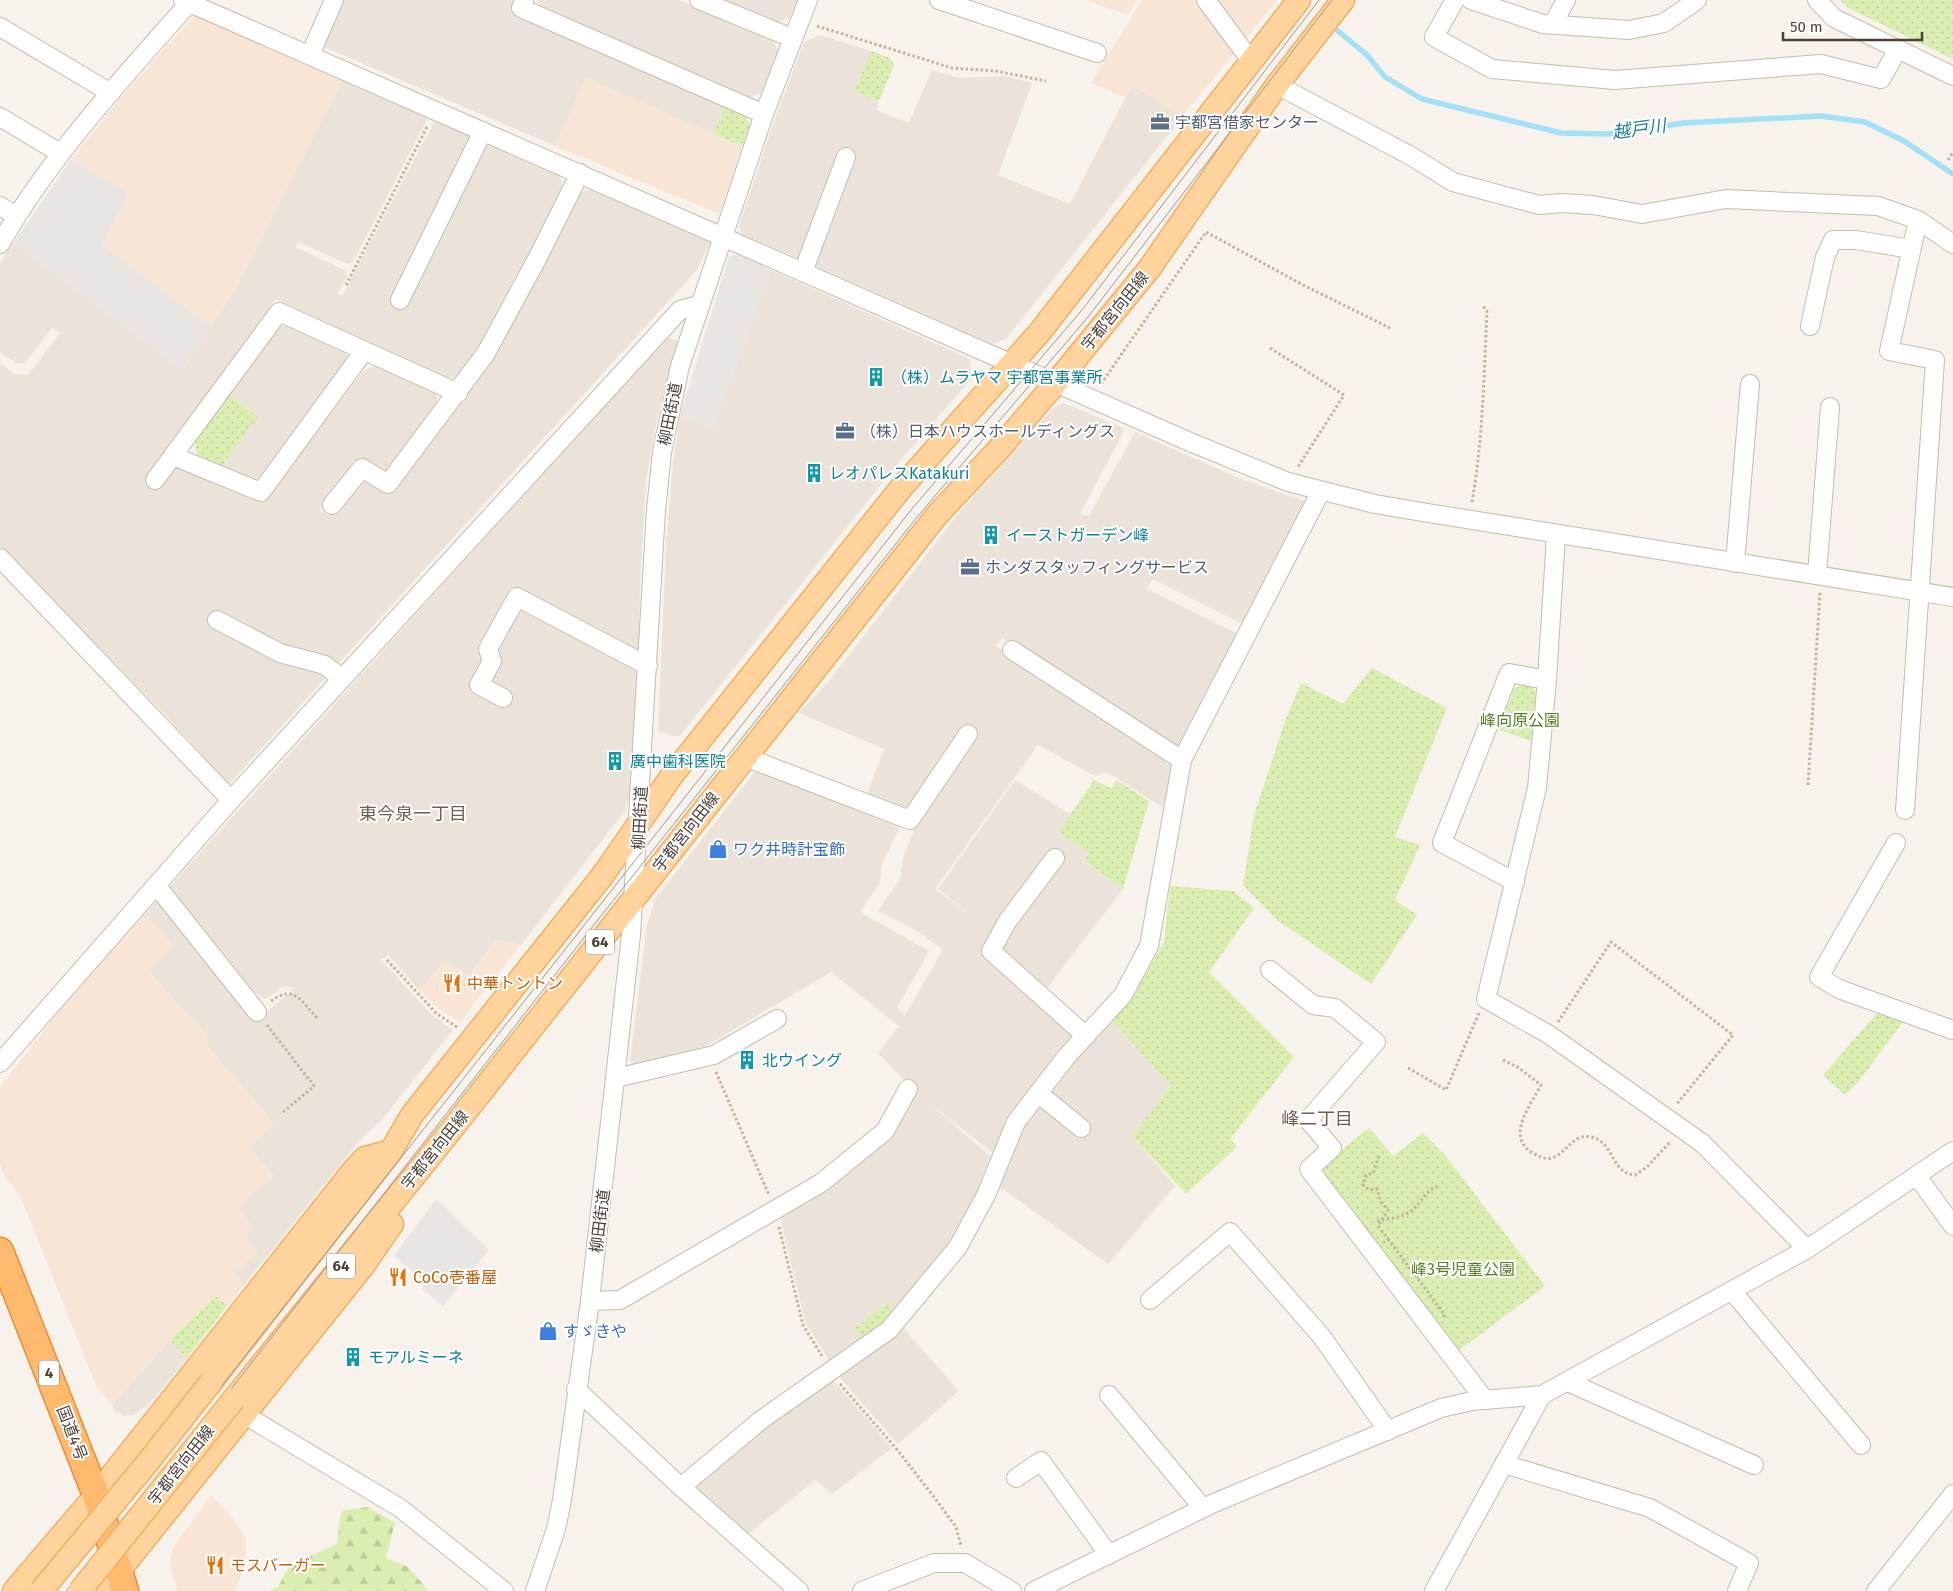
<svg xmlns="http://www.w3.org/2000/svg" width="1953" height="1591" viewBox="0 0 1953 1591" font-family="'Fira Sans','Noto Sans JP',sans-serif">
	<defs>
		<pattern id="grass-dots" width="8" height="8" patternUnits="userSpaceOnUse" patternTransform="scale(1.25)"><rect width="8" height="8" fill="#dbeeb1"/><path d="M2 2h.1M6 6h.1" fill="none" stroke="#becd99" stroke-width="1.8" stroke-linecap="round"/></pattern>
		<pattern id="forest-firs" width="22" height="20" patternUnits="userSpaceOnUse" patternTransform="scale(1.25)"><rect width="22" height="20" fill="#dbeeb1"/><path d="M5 1l3.5 6h-7zM16 11l3.5 6h-7z" fill="#becd99"/></pattern>
	</defs>
	<rect width="100%" height="100%" fill="#f7f2eb"/>
	<!-- residential -->
	<g fill="#ebe3d9">
		<path d="M341,0H514L510,11L726,105L713,134L586,78L555,146L324,47L321,43Z"/>
		<path d="M537,0H679L773,40L778,53L763,92L751,97L540,7Z"/>
		<path d="M719,0H797L790,17L775,23Z"/>
		<path d="M820,35L871,51L854,92L879,101L876,110L909,123L932,70L959,78L1006,76L1032,83L998,175L1070,204L1132,85L1183,116L1006,339L993,344L743,234L739,226L771,130L804,42Z"/>
		<path d="M342,81L428,118L353,262L348,264L298,242L295,247L345,270L347,276L338,293L342,296L435,120L471,136L480,147L486,145L559,175L564,188L531,254L512,283L478,354L461,376L448,379L275,299L213,392L144,484L152,488L170,465L176,464L260,500L276,488L363,371L379,364L436,390L438,405L390,470L380,474L359,458L320,510L330,517L357,480L368,478L391,493L486,369L579,193L591,189L706,238L710,243L697,270L229,784L156,705L0,546V363L15,374L28,375L60,333L52,328L26,362L17,364L0,352V263L13,243L183,369L235,290Z"/>
		<path d="M771,270L970,359L972,378L904,456L683,732L679,736H673L658,731L666,546L673,462L680,416L713,429Z"/>
		<path d="M291,325L346,349L349,363L265,477L252,479L222,465L258,417L229,395L276,328Z"/>
		<path d="M667,337L678,341L657,418L646,480L640,582L639,650L621,646L514,589L476,680L505,706L511,693L494,685L490,678L494,647L519,604L639,671L633,789L624,812L521,945L496,939L469,976L446,961L419,990L388,955L381,960L431,1014L453,1030L380,1122L359,1141L244,1285L234,1272L245,1235L253,1229L238,1206L274,1176L250,1148L274,1123L208,1047L206,1034L148,971L146,914L160,897L255,1022L295,988L284,986L266,999L246,988L170,891L171,885Z"/>
		<path d="M1064,403L1125,429L1080,514L1089,516L1135,432L1241,479L1311,503L1243,624L1153,579L1147,589L1238,634L1180,748H1175L1002,638L996,646L1169,759L1174,766L1170,812L1107,772L1095,776L1038,745L935,889L976,919L938,889L1015,780L1070,814L1058,832L1090,853L1084,862L1123,889L1047,988L1086,1023L998,1157L927,1101L990,1156L977,1194L949,1242L896,1313L888,1302L855,1328L864,1341L830,1362L806,1324L779,1213L823,1191L913,1090L878,1053L899,1026L831,972L706,1046L637,1067L630,1061L647,925L655,899L754,773L759,769L900,827L882,864L880,883L860,912L929,951L897,1008L905,1015L943,950L914,929L878,911L900,879L903,857L916,826L977,733L964,726L908,806L900,809L866,797L884,749L799,713L828,682L962,509L1054,407Z"/>
		<path d="M1112,1020L1171,1086L1132,1136L1175,1186L1108,1264L997,1185L1028,1118L1056,1079Z"/>
		<path d="M901,1326L959,1391L898,1444L836,1373Z"/>
		<path d="M170,1340L187,1358L159,1393L145,1407L133,1415L125,1416L115,1411L112,1404Z"/>
		<path d="M831,1378L892,1448L832,1494L815,1480L746,1536L695,1491L698,1481L765,1424Z"/>
	</g>
	<!-- commercial -->
	<g fill="#f9e5d6">
		<path d="M1085,0H1137L1128,15Z"/>
		<path d="M1142,0H1277L1183,116L1133,85L1124,97L1091,83Z"/>
		<path d="M196,14L342,81L235,290L211,327L102,245L129,193L71,160L128,89Z"/>
		<path d="M586,78L742,146L719,214L555,146Z"/>
		<path d="M146,914L174,947L148,971L206,1034L208,1047L274,1123L250,1148L274,1176L238,1206L253,1229L245,1235L258,1254L234,1272L244,1285L227,1306L216,1297L211,1300L147,1364L112,1404L97,1388L20,1195L5,1178L0,1164V1087L72,995L142,915Z"/>
		<path d="M496,939L521,945L460,1022L437,1008L419,990L446,960L470,976Z"/>
		<path d="M211,1495L231,1516L246,1538V1563L235,1591H177L170,1565L173,1547Z"/>
	</g>
	<!-- grass -->
	<g fill="url(#grass-dots)">
		<path d="M1840,0H1953V59L1848,8Z"/>
		<path d="M871,51L890,58L894,65L879,101L854,92Z"/>
		<path d="M726,105L744,113L750,125L742,146L713,134Z"/>
		<path d="M229,395L258,417L222,465L197,455L195,441Z"/>
		<path d="M1372,668L1447,708L1395,837L1420,845L1395,900L1417,915L1371,984L1277,920L1243,885L1254,815L1285,721L1301,683L1343,704Z"/>
		<path d="M1521,685L1532,686L1539,697L1534,742L1499,730L1514,689Z"/>
		<path d="M1094,780L1111,788L1117,780L1149,801L1123,889L1084,861L1089,853L1058,832Z"/>
		<path d="M1170,886L1233,891L1254,908L1209,972L1294,1057L1230,1139L1237,1147L1186,1194L1132,1136L1171,1086L1112,1020L1132,998L1164,942Z"/>
		<path d="M1880,1010L1905,1019L1859,1081L1845,1095L1823,1075Z"/>
		<path d="M1369,1128L1393,1156L1423,1133L1445,1155L1545,1286L1457,1352L1319,1168Z"/>
		<path d="M216,1296L227,1306L187,1358L170,1340Z"/>
		<path d="M888,1302L896,1313L864,1341L855,1328Z"/>
	</g>
	<!-- forest -->
	<path fill="url(#forest-firs)" d="M367,1507L395,1522L386,1558L408,1567L429,1591H268L278,1587L290,1565L337,1544L341,1511Z"/>
	<!-- parking -->
	<g fill="#e8e5e3">
		<path d="M71,160L129,193L102,245L211,327L181,371L13,243Z"/>
		<path d="M739,254L771,270L713,429L680,416L729,256Z"/>
		<path d="M436,1199L489,1250L443,1306L422,1289L426,1283L394,1256Z"/>
	</g>
	<g fill="none" stroke-linecap="round" stroke-linejoin="round">
		<!-- stream -->
		<path stroke="#a4e1f7" stroke-width="5.5" d="M1338,31L1367,55L1385,77L1422,99L1561,133L1608,134L1684,123L1821,116L1865,122L1904,141L1953,174"/>
		<!-- minor casing -->
		<g stroke="#c7bbaf" stroke-width="20">
			<g id="minor">
				<path d="M183,0L1190,442L1288,482L1375,504L1428,513L1953,597"/>
				<path d="M524,0L521,8L764,114"/>
				<path d="M699,0L792,38"/>
				<path d="M939,0L1097,53"/>
				<path d="M1206,0L1251,61"/>
				<path d="M1455,0L1434,37L1492,69L1615,80L1821,64L1881,79L1898,49"/>
				<path d="M1471,0L1543,24L1629,30L1664,23L1697,0"/>
				<path d="M1817,0L1834,18L1953,76"/>
				<path d="M1553,24L1566,0"/>
				<path d="M0,27L111,93"/>
				<path d="M310,55L334,0"/>
				<path d="M1277,85L1411,156L1453,182L1539,205L1562,203L1593,205L1642,214L1726,199L1878,206L1918,220L1953,244"/>
				<path d="M0,117L60,153"/>
				<path d="M0,206L16,216"/>
				<path d="M0,244C51,155 122,79 189,3"/>
				<path d="M803,272L846,157"/>
				<path d="M400,300L483,131"/>
				<path d="M1810,326L1825,257L1833,240H1856L1911,249"/>
				<path d="M173,456L261,492L364,351"/>
				<path d="M155,480L279,312L458,393"/>
				<path d="M332,505L362,468L388,484L486,353L538,257L580,173"/>
				<path d="M1556,535L1547,680L1537,788L1486,999L1548,1034L1702,1143L1807,1249"/>
				<path d="M0,558L231,800"/>
				<path d="M1735,563L1750,384"/>
				<path d="M1817,575L1830,407"/>
				<path d="M217,620L280,653L325,665L342,679"/>
				<path d="M1012,650L1182,760"/>
				<path d="M503,698L479,685L492,661L488,649L517,597L648,666"/>
				<path d="M745,757L910,820L968,734"/>
				<path d="M1905,810L1935,360L1889,351L1918,220"/>
				<path d="M1896,843L1819,977L1839,989L1953,1030"/>
				<path d="M1055,858L1007,922L991,951L1086,1036"/>
				<path d="M1515,882L1442,843L1509,673L1547,680"/>
				<path d="M156,885L257,1012"/>
				<path d="M1270,970L1313,1005L1335,1008L1376,1042L1308,1120L1332,1148L1309,1169L1485,1400"/>
				<path d="M0,1063L231,800L680,310L699,305"/>
				<path d="M616,1078L714,1055L777,1019"/>
				<path d="M1038,1093L1081,1128"/>
				<path d="M1917,1176L1953,1226"/>
				<path d="M1732,1291L1861,1445"/>
				<path d="M1150,1300L1230,1232L1322,1337L1388,1431"/>
				<path d="M590,1301L620,1300L821,1183L885,1131L908,1089"/>
				<path d="M1568,1382L1754,1465"/>
				<path d="M576,1389L681,1487L799,1591"/>
				<path d="M1109,1395L1203,1508"/>
				<path d="M245,1415L400,1508L504,1591"/>
				<path d="M1504,1464L1650,1508L1749,1563L1737,1591"/>
				<path d="M1016,1478L1041,1461L1109,1555"/>
				<path d="M681,1487L761,1420L889,1330L958,1247L986,1195L1016,1122L1067,1056L1123,995L1149,946L1182,760L1321,491"/>
				<path d="M535,1591L556,1529L562,1500L590,1301L631,935L656,510L662,452L680,366L764,114L808,0"/>
				<path d="M862,1591L934,1563H965L1012,1591"/>
				<path d="M1034,1591L1214,1503L1441,1408L1472,1401L1542,1395"/>
				<path d="M1434,1591L1542,1395L1807,1249L1953,1151"/>
				<path d="M1876,1591L1953,1494"/>
			</g>
		</g>
		<!-- major casing -->
		<g stroke="#efb061" stroke-width="25">
			<g id="major">
				<path d="M211,1382L391,1151L412,1115L603,875L673,774L901,488L1039,333L1299,0"/>
				<path d="M234,1399L448,1134L937,515L998,450L1055,384L1149,269L1277,85L1343,0"/>
				<path d="M14,1591L96,1495L353,1171L365,1158L391,1151"/>
				<path d="M103,1591L363,1266L392,1224"/>
			</g>
		</g>
		<!-- highway casing -->
		<g stroke="#ec8c30" stroke-width="29">
			<path id="highway" d="M0,1251L96,1495L125,1591"/>
		</g>
		<!-- path -->
		<g stroke="#c7b29c" stroke-width="3" stroke-dasharray="2.5 2.5" stroke-linecap="butt">
			<path d="M817,26L952,68L996,71L1046,81"/>
			<path d="M1948,160L1953,152"/>
			<path d="M346,285L427,127"/>
			<path d="M1270,348L1344,395L1298,467"/>
			<path d="M1101,384L1206,232L1305,286L1392,329"/>
			<path d="M1472,502C1483,439 1484,374 1487,311L1482,305"/>
			<path d="M1808,785L1820,592"/>
			<path d="M387,960L436,1013L458,1028"/>
			<path d="M271,1001C295,983 302,1003 319,1020"/>
			<path d="M1558,1022L1611,942L1733,1035L1676,1105"/>
			<path d="M267,1025L314,1086L281,1114"/>
			<path d="M1503,1060L1519,1068L1541,1085C1531,1105 1506,1135 1531,1152C1538,1156 1545,1160 1552,1158C1568,1152 1573,1133 1591,1137C1615,1142 1610,1173 1635,1175L1647,1167L1670,1142"/>
			<path d="M1408,1068L1446,1090L1479,1013"/>
			<path d="M716,1072L769,1195"/>
			<path d="M1379,1156L1373,1173L1366,1175L1363,1185L1369,1190L1377,1189L1381,1202L1388,1210L1378,1226L1388,1239L1384,1242"/>
			<path d="M1377,1221C1389,1218 1402,1219 1412,1210C1422,1202 1426,1189 1439,1186"/>
			<path d="M779,1227L803,1325L822,1356"/>
			<path d="M1388,1239L1445,1315L1442,1318"/>
			<path d="M840,1384L895,1447L934,1497L956,1527L961,1546"/>
		</g>
		<!-- minor -->
		<use href="#minor" stroke="#fff" stroke-width="18"/>
		<!-- major -->
		<use href="#major" stroke="#ffd49c" stroke-width="22"/>
		<!-- highway -->
		<use href="#highway" stroke="#ffba6e" stroke-width="26"/>
		<!-- tram -->
		<g stroke="#9a9a9a" stroke-width="1">
			<path d="M53,1591L156,1469L911,510L1082,310L1319,0"/>
			<path d="M66,1591L163,1476L601,916L917,517L1088,317L1332,0"/>
		</g>
		<!-- major-bridge casing -->
		<g stroke="#efb061" stroke-width="25" stroke-linecap="butt">
			<g id="major-bridge">
				<path d="M41,1591L148,1462L211,1382"/>
				<path d="M80,1591L234,1399"/>
			</g>
		</g>
		<!-- major-bridge -->
		<use href="#major-bridge" stroke="#ffd49c" stroke-width="22"/>
	</g>
	<!-- icons -->
	<defs>
		<g id="office-bare" transform="scale(1.5)"><path d="M-6-3h4V-5.5h4V-3h4V5H-6ZM-1-4.5V-3h2v-1.5ZM-6 0V1H6V0Z" fill="#5c6f8a" stroke="#fff" stroke-width="2.5" paint-order="stroke"/></g>
		<g id="building-bare" transform="scale(1.5)"><path d="M-4-6H4V6H1V3H-1V6H-4ZM-2.5-4.3h1.7v1.8h-1.7ZM.8-4.3h1.7v1.8H.8ZM-2.5-1h1.7V.8h-1.7ZM.8-1h1.7V.8H.8Z" fill="#0f9aa8" stroke="#fff" stroke-width="2.5" paint-order="stroke"/></g>
		<g id="shop-bare" transform="scale(1.5)"><path d="M-5-2.5h2.3a2.7 3.5 0 0 1 5.4 0H5L5.5 6h-11ZM-1.5-2.5h3a1.5 2.3 0 0 0-3 0Z" fill="#3f7fe0" stroke="#fff" stroke-width="2.5" paint-order="stroke"/></g>
		<g id="restaurant-bare" transform="scale(1.5)"><path d="M-5-6h1v4h1v-4h1v4h1v-4h1v5L-1.5 .5V6h-2V.5L-5-1ZM5-6V6H3V1.5H1.5Q1.5-4 5-6Z" fill="#e8710a" stroke="#fff" stroke-width="2.5" paint-order="stroke"/></g>
	</defs>
	<g fill-rule="evenodd">
		<use href="#office-bare" x="1160" y="122"/>
		<use href="#building-bare" x="876" y="377"/>
		<use href="#office-bare" x="845" y="431"/>
		<use href="#building-bare" x="814" y="473"/>
		<use href="#building-bare" x="991" y="535"/>
		<use href="#office-bare" x="970" y="567"/>
		<use href="#building-bare" x="615" y="761"/>
		<use href="#shop-bare" x="718" y="849"/>
		<use href="#restaurant-bare" x="452" y="983"/>
		<use href="#building-bare" x="747" y="1060"/>
		<use href="#restaurant-bare" x="398" y="1277"/>
		<use href="#shop-bare" x="548" y="1331"/>
		<use href="#building-bare" x="353" y="1357"/>
		<use href="#restaurant-bare" x="215" y="1565"/>
	</g>
	<g text-anchor="middle" dominant-baseline="central" stroke-width="4" stroke-linejoin="round" paint-order="stroke">
		<!-- shield labels -->
		<g fill="#fff" stroke="#827a74" stroke-width="1">
			<rect x="586" y="929.5" width="28" height="25" rx="4"/>
			<rect x="327" y="1253.5" width="28" height="25" rx="4"/>
			<rect x="39" y="1360.5" width="20" height="25" rx="4"/>
		</g>
		<g font-size="15" font-weight="bold" fill="#4c4138">
			<text x="600" y="942">64</text>
			<text x="341" y="1266">64</text>
			<text x="49" y="1373">4</text>
		</g>
		<!-- service labels -->
		<g font-size="16" fill="#4e5e75" stroke="#fff" text-anchor="start">
			<text x="1175" y="122">宇都宮借家センター</text>
			<text x="860" y="431">（株）日本ハウスホールディングス</text>
			<text x="985" y="567">ホンダスタッフィングサービス</text>
		</g>
		<!-- street labels -->
		<g font-size="16" fill="#4c4138" stroke="#fff">
			<text transform="translate(1115 311) rotate(-51)">宇都宮向田線</text>
			<text transform="translate(670 414) rotate(-79)">柳田街道</text>
			<text transform="translate(640 818) rotate(-87)">柳田街道</text>
			<text transform="translate(686 832) rotate(-52)">宇都宮向田線</text>
			<text transform="translate(435 1150) rotate(-51)">宇都宮向田線</text>
			<text transform="translate(600 1221) rotate(-83)">柳田街道</text>
			<text transform="translate(72 1433) rotate(69)">国道4号</text>
			<text transform="translate(181 1465) rotate(-52)">宇都宮向田線</text>
		</g>
		<!-- culture labels -->
		<g font-size="16" fill="#0d838f" stroke="#fff" text-anchor="start">
			<text x="891" y="377">（株）ムラヤマ 宇都宮事業所</text>
			<text x="829" y="473">レオパレスKatakuri</text>
			<text x="1006" y="535">イーストガーデン峰</text>
			<text x="630" y="761">廣中歯科医院</text>
			<text x="762" y="1060">北ウイング</text>
			<text x="368" y="1357">モアルミーネ</text>
		</g>
		<!-- park labels -->
		<g font-size="16" fill="#547f23" stroke="#fff">
			<text x="1520" y="720">峰向原公園</text>
			<text x="1463" y="1269">峰3号児童公園</text>
		</g>
		<!-- shop labels -->
		<g font-size="16" fill="#366cbe" stroke="#fff" text-anchor="start">
			<text x="733" y="849">ワク井時計宝飾</text>
			<text x="563" y="1331">すゞきや</text>
		</g>
		<!-- food labels -->
		<g font-size="16" fill="#c56008" stroke="#fff" text-anchor="start">
			<text x="467" y="983">中華トントン</text>
			<text x="413" y="1277">CoCo壱番屋</text>
			<text x="230" y="1565">モスバーガー</text>
		</g>
		<!-- water labels -->
		<g font-size="18" font-style="italic" fill="#217da0" stroke="#fff">
			<text transform="translate(1639 129) rotate(-8)">越戸川</text>
		</g>
		<!-- neighbourhood labels -->
		<g font-size="18" fill="#705d4e" stroke="#fff">
			<text x="413" y="814">東今泉一丁目</text>
			<text x="1317" y="1119">峰二丁目</text>
		</g>
	</g>
	<!-- scale -->
	<path d="M1783 32v8h139v-8" fill="none" stroke="#4c4138" stroke-width="2.5"/>
	<text x="1790" y="32" font-size="15" fill="#4c4138" stroke="#ffffff" stroke-width="4" paint-order="stroke">50 m</text>
</svg>
